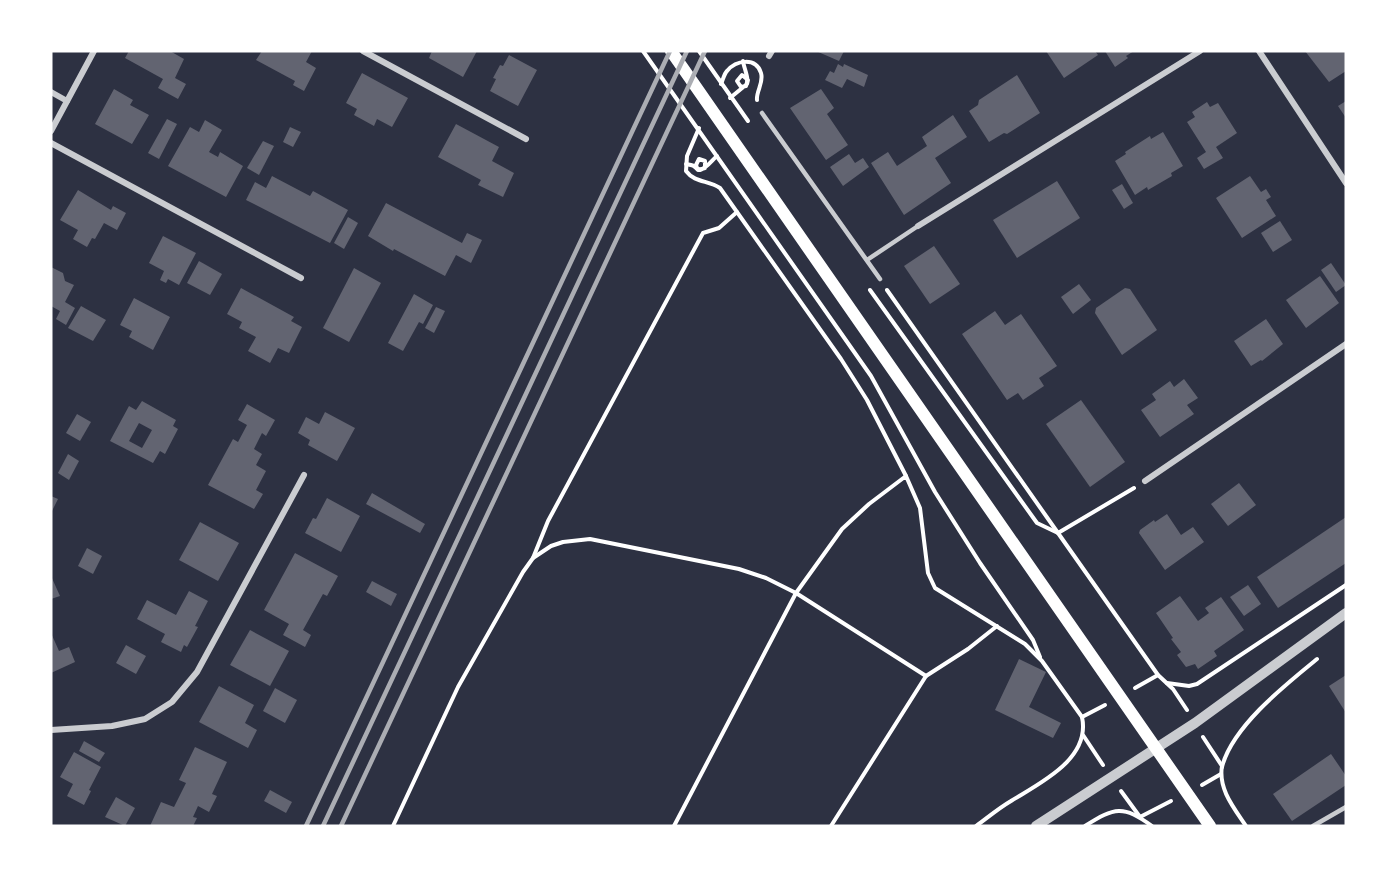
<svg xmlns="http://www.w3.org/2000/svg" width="1397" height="877" viewBox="0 0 1397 877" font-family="'Varela Round',sans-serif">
	<rect width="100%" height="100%" fill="#2d3142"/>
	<!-- building -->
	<g fill="#626471" fill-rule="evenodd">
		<path d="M129,51H170L184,59L175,78L186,84L178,99L158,88L163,79L125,58Z"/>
		<path d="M262,51H312L306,62L316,68L304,91L293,85L295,81L256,60Z"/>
		<path d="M432,51H477L463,77L429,58Z"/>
		<path d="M816,51H844L839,61Z"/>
		<path d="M1046,51H1095L1098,55L1064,78Z"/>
		<path d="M1105,51H1134L1126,56L1128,58L1115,67Z"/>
		<path d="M1305,51H1346V71L1329,82Z"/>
		<path d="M509,55L537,70L518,106L490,91L496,79L493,78L500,65L503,66Z"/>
		<path d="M838,64L843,67L844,64L868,75L864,87L847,79L842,88L825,80L830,71L834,73Z"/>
		<path d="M362,73L408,98L392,127L377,119L374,126L354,115L357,109L346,103Z"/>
		<path d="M1017,75L1040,113L1007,134L1004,133L989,142L969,111L978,105L979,100Z"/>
		<path d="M114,89L133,100L130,105L149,115L132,144L95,124Z"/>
		<path d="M821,89L834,108L827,114L848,145L826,160L790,108Z"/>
		<path d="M1346,101V118L1338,106Z"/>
		<path d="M1207,102L1210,107L1218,103L1237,133L1216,147L1223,158L1204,169L1197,158L1206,152L1187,122L1195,117L1192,112Z"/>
		<path d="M953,115L967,137L935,158L951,183L904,215L871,163L888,152L897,166L927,146L922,137Z"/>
		<path d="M167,119L177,124L159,159L148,153Z"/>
		<path d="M205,120L222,130L209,152L218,157L220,152L243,166L226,197L168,166L190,127L199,132Z"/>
		<path d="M456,124L499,147L492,161L514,173L503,197L478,185L481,180L438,157Z"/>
		<path d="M290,127L301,132L293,147L283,142Z"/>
		<path d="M1163,132L1183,166L1171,173L1172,176L1148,190L1147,187L1135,195L1115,161L1126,154L1125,152L1150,136L1151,139Z"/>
		<path d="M263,141L274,146L259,175L247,168Z"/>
		<path d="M849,154L855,163L863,158L869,167L843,186L830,167Z"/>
		<path d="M272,176L310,196L313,191L348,210L330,243L246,200L255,182L266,188Z"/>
		<path d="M1250,176L1261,192L1266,189L1271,197L1266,200L1276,216L1242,238L1216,198Z"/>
		<path d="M1057,181L1080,218L1017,258L993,220Z"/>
		<path d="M1122,184L1133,203L1124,209L1112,190Z"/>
		<path d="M78,190L111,210L113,206L126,213L117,230L104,223L95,239L92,238L87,247L73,239L78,230L60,220Z"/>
		<path d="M386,203L462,243L467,233L482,240L471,263L456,255L445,276L394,249L393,251L368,236Z"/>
		<path d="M348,217L358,223L344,249L334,243Z"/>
		<path d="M1280,221L1292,240L1273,252L1261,233Z"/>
		<path d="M163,236L196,253L179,285L168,279L166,283L160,280L164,271L149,263Z"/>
		<path d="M934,246L960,284L930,304L904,266Z"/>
		<path d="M199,261L222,274L210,295L187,283Z"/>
		<path d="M1331,263L1346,285L1336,292L1321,270Z"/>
		<path d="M51,267L63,273L65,281L74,285L65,302L75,308L66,325L56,319L60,311L51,306Z"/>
		<path d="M354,268L381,283L349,342L323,328Z"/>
		<path d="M1320,276L1339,303L1306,328L1286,300Z"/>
		<path d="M1079,284L1091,300L1073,314L1061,297Z"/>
		<path d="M241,288L294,317L291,321L302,327L289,353L278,348L270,363L248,351L256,337L239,328L242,322L227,314Z"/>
		<path d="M1125,288L1130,289L1157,330L1122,355L1095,313L1096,308Z"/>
		<path d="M414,294L433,305L423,324L419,322L403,351L388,343Z"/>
		<path d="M134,298L170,317L153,350L129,337L132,331L120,325Z"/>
		<path d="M81,306L106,320L93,341L68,328Z"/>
		<path d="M436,307L445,311L434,333L425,328Z"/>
		<path d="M995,311L1005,325L1021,314L1057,366L1039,378L1044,386L1023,400L1018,393L1007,400L962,334Z"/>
		<path d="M1266,319L1283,344L1262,361L1261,360L1251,366L1234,341Z"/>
		<path d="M1184,379L1198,398L1187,405L1194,414L1160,437L1141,410L1156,400L1152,394L1170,381L1174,387Z"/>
		<path d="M1081,400L1125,462L1090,487L1046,424Z"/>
		<path d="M142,401L176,420L173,426L178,429L165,454L160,451L153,463L110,441L129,406L136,410ZM139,423L152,430L142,448L129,441Z"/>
		<path d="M247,404L275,420L266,436L262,433L254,449L262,454L256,465L266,471L256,490L263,494L254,509L208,485L233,439L238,442L247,425L238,420Z"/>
		<path d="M325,412L355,428L337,461L308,445L310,440L298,433L306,417L319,424Z"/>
		<path d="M77,414L91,422L80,441L66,433Z"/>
		<path d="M68,454L79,461L69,480L58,473Z"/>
		<path d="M1239,483L1256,505L1228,526L1211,504Z"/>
		<path d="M372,493L425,524L420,533L366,504Z"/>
		<path d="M51,496L58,499L51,513Z"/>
		<path d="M327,498L360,516L341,552L305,533L313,518L316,519Z"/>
		<path d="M1167,514L1181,535L1193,527L1204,542L1165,570L1139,533L1140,530L1154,520L1155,522Z"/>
		<path d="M1346,517V563L1278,608L1257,577Z"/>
		<path d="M200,522L239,543L218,581L179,560Z"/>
		<path d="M87,548L102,556L93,574L78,566Z"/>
		<path d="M295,553L338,576L327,596L323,594L303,630L311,635L305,647L283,635L289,624L264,610Z"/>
		<path d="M51,576L60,596L51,599Z"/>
		<path d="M372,581L397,594L391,606L366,592Z"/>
		<path d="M1248,585L1261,604L1244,616L1230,597Z"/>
		<path d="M189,591L208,601L195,626L198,627L187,647L184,645L181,652L161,642L165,634L137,619L147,600L176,615Z"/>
		<path d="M1180,596L1198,621L1209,613L1205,608L1221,597L1244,630L1214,651L1217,656L1198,669L1195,664L1186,667L1177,655L1181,652L1171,639L1173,638L1156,613Z"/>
		<path d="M250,630L289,651L270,686L230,665Z"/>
		<path d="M51,633L59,651L69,647L75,662L51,673Z"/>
		<path d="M126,645L146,656L136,674L116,663Z"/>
		<path d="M1019,659L1046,672L1029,707L1061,723L1053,738L995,710Z"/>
		<path d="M1346,675V713L1329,686Z"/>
		<path d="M219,686L254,705L245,723L257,730L248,748L199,722Z"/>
		<path d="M275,688L297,700L285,723L263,711Z"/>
		<path d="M84,741L105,753L99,762L79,751Z"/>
		<path d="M195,747L227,762L212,794L217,796L209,812L198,806L193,817L197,818L193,826H150L161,802L174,807L186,783L179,780Z"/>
		<path d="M74,752L101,767L89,790L91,791L84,805L67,796L73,784L60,777Z"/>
		<path d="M1331,754L1346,776V785L1292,821L1273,794Z"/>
		<path d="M270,790L292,802L286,813L264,801Z"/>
		<path d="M116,797L135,808L125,826L105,817Z"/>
	</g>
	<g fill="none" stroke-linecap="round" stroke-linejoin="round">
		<!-- path -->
		<g stroke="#fff" stroke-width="4">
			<path d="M643,51L871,376L935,492L980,563L1033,640L1040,657"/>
			<path d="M699,51L748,121"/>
			<path d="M721,84C723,80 724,74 727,71C736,60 756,57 761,73C764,83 756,91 757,100"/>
			<path d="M730,98L747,84L748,80L742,75L737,81L741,87L746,86C750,79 744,69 743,61"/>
			<path d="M699,128L687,156L686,171C695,183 708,180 720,188L841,359L867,400L906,476"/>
			<path d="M686,164C692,165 694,165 698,170L705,168V161L699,159L696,165L697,168L700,170C707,168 712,160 717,156"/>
			<path d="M870,290L1037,523L1058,533L1158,675L1173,689L1187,710"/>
			<path d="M887,290L1058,533L1134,488"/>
			<path d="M533,558L548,521L703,233L719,228L737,212"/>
			<path d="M926,676L968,649L997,626"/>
			<path d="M1167,683L1189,686L1197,684L1346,585"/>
			<path d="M1135,688L1158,675"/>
			<path d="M1082,717L1105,705"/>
			<path d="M1083,735L1103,765"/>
			<path d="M1203,737L1222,766C1218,789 1234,808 1246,826"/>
			<path d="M1222,767C1232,727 1285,685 1317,659"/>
			<path d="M1202,785L1221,774"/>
			<path d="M1121,791L1140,817"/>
			<path d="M1140,817L1171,801"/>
			<path d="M393,826L458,687L523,572L533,558L551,546L563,542L590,539L739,569L766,578L796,593L926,676L831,826"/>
			<path d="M674,826L796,593L842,529L869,504L906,476L920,508L928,573L935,588L1025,644L1042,661L1082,717C1091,759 1040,783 1011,801C999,808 987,818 976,826"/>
			<path d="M1085,826C1115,807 1123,805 1152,826"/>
		</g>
		<!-- service -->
		<g stroke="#caccd0" stroke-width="4.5">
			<path d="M762,113L880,279"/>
			<path d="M867,260L918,226"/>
			<path d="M1313,826L1346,807"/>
		</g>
		<!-- minor -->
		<g stroke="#caccd0" stroke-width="6">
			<path d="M363,51L526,139"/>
			<path d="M1259,51L1346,183"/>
			<path d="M769,56L772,51"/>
			<path d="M51,92L67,101"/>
			<path d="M51,131L94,51"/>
			<path d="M51,143L301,278"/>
			<path d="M918,226L1200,51"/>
			<path d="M1145,481L1346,344"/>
			<path d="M51,730L112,726L145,719L172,702L197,672L304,475"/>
		</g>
		<!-- tertiary -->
		<path stroke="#caccd0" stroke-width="10" d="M1036,826L1195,723L1346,613"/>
		<!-- secondary -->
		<path stroke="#fff" stroke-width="12" d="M671,51L1210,826"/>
		<!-- rail -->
		<g stroke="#abadb3" stroke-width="4.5">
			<path d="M306,826L670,51"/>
			<path d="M323,826L687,51"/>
			<path d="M341,826L705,51"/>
		</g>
	</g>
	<!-- border -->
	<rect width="1397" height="877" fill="none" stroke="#ffffff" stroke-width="105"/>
</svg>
